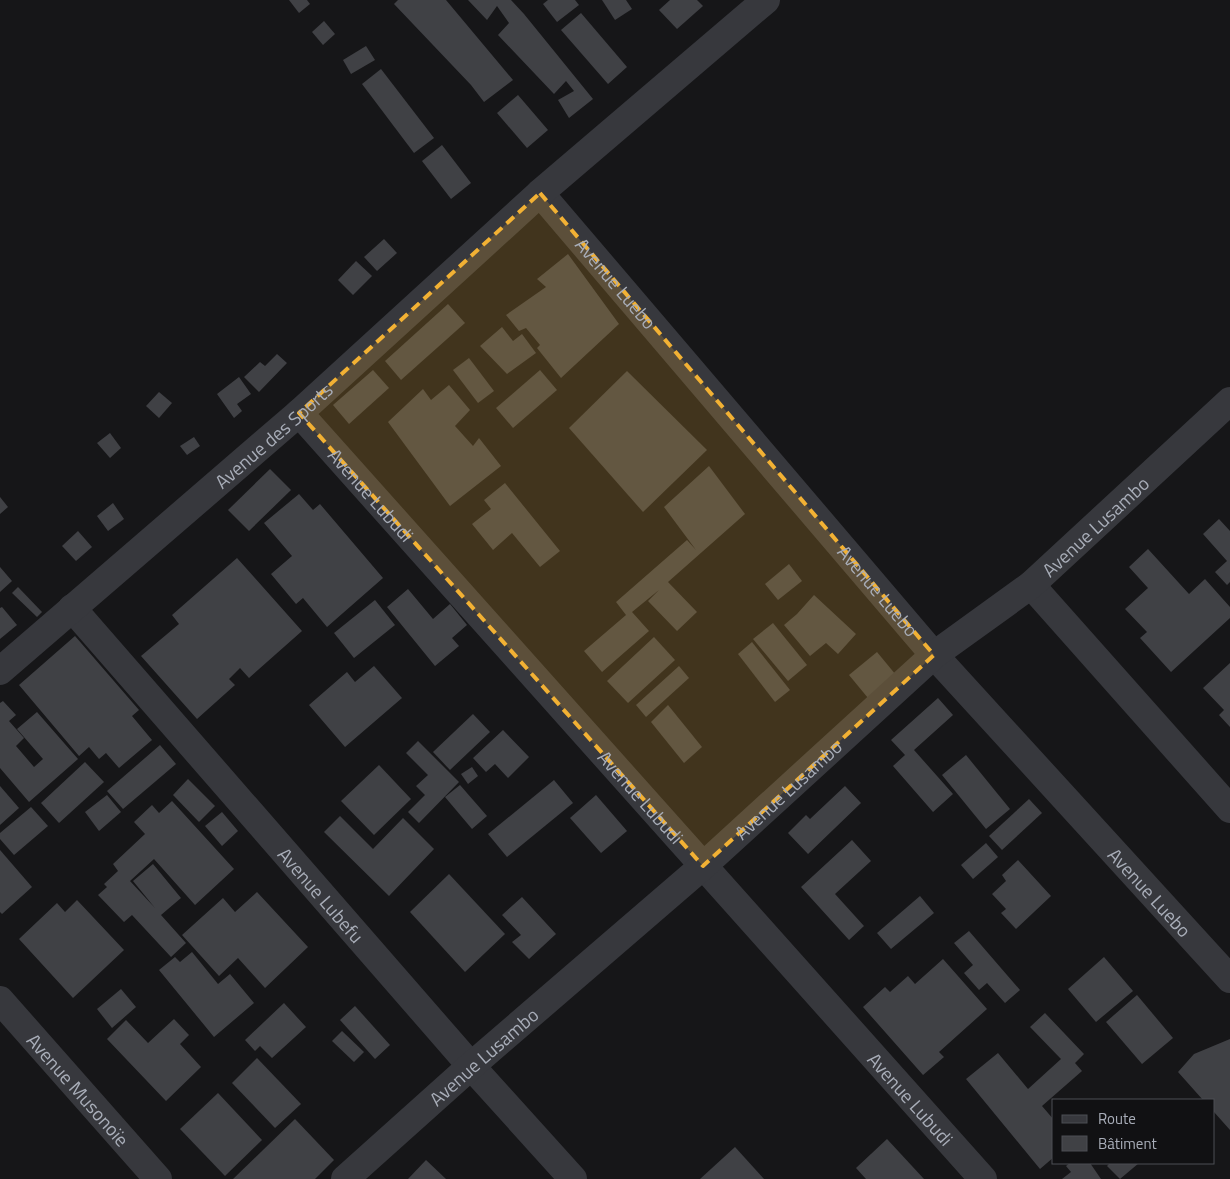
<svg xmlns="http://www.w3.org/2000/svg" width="1230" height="1179" viewBox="0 0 1230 1179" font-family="'Titillium Web',sans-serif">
	<rect width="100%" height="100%" fill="#161618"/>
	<!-- building -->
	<g fill="#404145">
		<path d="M289,0H307L310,4L299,13Z"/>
		<path d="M398,0H446L513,80L484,102L471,85L394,4Z"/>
		<path d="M468,0H511L524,14L593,99L569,118L558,100L574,91L566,81L554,94L498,35L509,23L497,6L487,20Z"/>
		<path d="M548,0H575L579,5L557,22L543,4Z"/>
		<path d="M602,0H626L632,9L615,20Z"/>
		<path d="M670,0H697L703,6L677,29L659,10Z"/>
		<path d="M581,13L627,67L608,84L561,30Z"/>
		<path d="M324,21L335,34L323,45L312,32Z"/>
		<path d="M366,46L375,60L351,74L343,60Z"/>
		<path d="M381,69L434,138L414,153L362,84Z"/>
		<path d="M518,95L548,130L527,148L497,113Z"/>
		<path d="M442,145L471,183L451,199L422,161Z"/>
		<path d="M384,239L397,253L377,271L364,257Z"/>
		<path d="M568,254L619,324L561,378L537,348L540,345L526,328L519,331L506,315L546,287L537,279Z"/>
		<path d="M356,261L372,276L353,295L338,280Z"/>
		<path d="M448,304L465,323L401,380L385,361Z"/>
		<path d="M502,327L513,341L522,334L536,353L507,374L480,346Z"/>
		<path d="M277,354L287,363L259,392L244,377L260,362L265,366Z"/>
		<path d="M469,358L494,391L478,403L453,370Z"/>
		<path d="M373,370L389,388L349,424L333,405Z"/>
		<path d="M540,370L557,390L513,428L496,408Z"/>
		<path d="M627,371L707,450L643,512L569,428Z"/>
		<path d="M239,377L251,394L237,404L242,411L234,418L217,394Z"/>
		<path d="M449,385L470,410L455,426L473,446L479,438L501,466L450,506L388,422L423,389L431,400Z"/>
		<path d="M159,392L172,403L159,418L146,406Z"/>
		<path d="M110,433L121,448L110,458L97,443Z"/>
		<path d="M194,437L200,446L187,455L180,446Z"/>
		<path d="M709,466L745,514L668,582L697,612L677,631L648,601L659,590L632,612L649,631L602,672L584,651L626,615L616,602L687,540L696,550L664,507Z"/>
		<path d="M270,469L291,490L249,531L228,510Z"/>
		<path d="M505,483L560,551L540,567L512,533L493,550L472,524L491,509L484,500Z"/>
		<path d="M299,494L313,510L320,504L383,578L327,627L303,598L296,604L271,574L292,556L264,523Z"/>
		<path d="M0,497L8,507L0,514Z"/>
		<path d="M113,503L124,519L108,531L97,516Z"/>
		<path d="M1219,519L1230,531V582L1227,585L1215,572L1227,561L1203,534Z"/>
		<path d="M78,531L92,547L76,561L62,546Z"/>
		<path d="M1148,549L1189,594L1205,579L1230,607V618L1171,672L1140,638L1147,632L1125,609L1148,588L1129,567Z"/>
		<path d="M237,558L302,631L249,678L240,668L229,679L235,685L197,719L141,656L179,624L172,615Z"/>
		<path d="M789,564L802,581L778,600L765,584Z"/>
		<path d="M0,567L12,581L0,592Z"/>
		<path d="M18,587L42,612L37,617L12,593Z"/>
		<path d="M408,589L433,619L450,604L467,625L452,638L459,646L435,666L387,607Z"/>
		<path d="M814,595L856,634L838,654L826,643L810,656L784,625L797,614Z"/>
		<path d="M375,600L395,625L354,658L334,633Z"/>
		<path d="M2,607L17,625L0,639V608Z"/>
		<path d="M773,623L807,665L788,681L753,639Z"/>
		<path d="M75,636L139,710L132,716L152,740L119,768L106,753L99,759L89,747L79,756L19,685Z"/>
		<path d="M654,637L675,660L628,703L607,681Z"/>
		<path d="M752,642L790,690L775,702L738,654Z"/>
		<path d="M877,652L896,675L868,698L849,675Z"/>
		<path d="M1230,663V727L1219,715L1224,710L1203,688Z"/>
		<path d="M374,666L402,698L345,747L309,705L347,672L355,682Z"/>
		<path d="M679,666L689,678L646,717L636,705Z"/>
		<path d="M938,698L953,715L914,750L953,794L933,812L893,766L905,755L891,740Z"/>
		<path d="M3,701L16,715L9,721L24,738L16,746L34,767L43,759L17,729L37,712L78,759L29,802L0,768V703Z"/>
		<path d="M668,705L702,747L684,763L651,722Z"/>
		<path d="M473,714L490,732L450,770L433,752Z"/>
		<path d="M503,730L529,757L508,778L495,764L486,772L473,758Z"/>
		<path d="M418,741L459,782L419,823L408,812L425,795L416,786L428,775L406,753Z"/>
		<path d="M160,745L176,764L123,809L107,791Z"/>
		<path d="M966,755L1010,809L986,829L942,775Z"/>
		<path d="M85,762L104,782L59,823L41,803Z"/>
		<path d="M379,765L411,799L374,835L341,801Z"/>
		<path d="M472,767L478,776L468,784L461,774Z"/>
		<path d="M188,779L215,806L199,822L173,795Z"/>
		<path d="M554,780L573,803L507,857L488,834Z"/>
		<path d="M460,785L487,816L472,829L445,797Z"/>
		<path d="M0,786L19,808L0,825Z"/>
		<path d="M845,786L861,803L808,854L788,833L806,815L810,819Z"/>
		<path d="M107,795L121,812L99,831L85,812Z"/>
		<path d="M596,795L627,831L601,853L570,818Z"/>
		<path d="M1029,799L1042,813L1002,850L989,836Z"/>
		<path d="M172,801L234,869L195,905L154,859L130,881L155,908L133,881L153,864L181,898L161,915L186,943L171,957L132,915L124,922L98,895L107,887L104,884L118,871L113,864L145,834L134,822L152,805L159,813Z"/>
		<path d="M31,807L48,826L14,855L0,839V833Z"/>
		<path d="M222,812L238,831L222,846L205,826Z"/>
		<path d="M340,816L373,849L403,818L434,849L389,896L324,832Z"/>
		<path d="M852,840L871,861L835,894L864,926L849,940L801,887Z"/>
		<path d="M986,843L998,857L973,879L961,865Z"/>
		<path d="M0,850L32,887L2,914L0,912Z"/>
		<path d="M1018,860L1051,896L1016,929L1001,913L1006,909L992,894L1006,881L1002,875Z"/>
		<path d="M449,874L505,934L465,972L410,912Z"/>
		<path d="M257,892L308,947L265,988L238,958L219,976L182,935L223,898L235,912Z"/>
		<path d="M920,896L934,913L891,949L877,933Z"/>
		<path d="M522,897L556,934L529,959L512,942L521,935L502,915Z"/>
		<path d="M77,900L124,950L73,998L19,939L57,903L65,912Z"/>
		<path d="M969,931L1020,990L1005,1003L987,983L979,990L964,973L973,965L954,943Z"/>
		<path d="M192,952L218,984L230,974L254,1003L214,1037L159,970L175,957L180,962Z"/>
		<path d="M1104,957L1133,991L1096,1022L1068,989Z"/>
		<path d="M943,959L987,1009L939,1052L944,1057L923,1075L863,1007L885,987L890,992L908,976L915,984Z"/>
		<path d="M121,989L136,1007L112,1028L97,1009Z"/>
		<path d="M1137,995L1173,1038L1142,1064L1106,1022Z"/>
		<path d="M284,1003L306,1027L272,1058L260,1046L255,1051L245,1040Z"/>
		<path d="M355,1006L390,1045L375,1059L340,1020Z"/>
		<path d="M1045,1013L1084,1054L1075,1063L1082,1071L1042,1106L1054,1120V1157L1040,1169L966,1079L998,1053L1028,1089L1061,1059L1030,1027Z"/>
		<path d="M174,1019L189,1035L180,1044L201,1067L166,1101L107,1039L126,1020L148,1043Z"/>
		<path d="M342,1031L364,1052L354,1062L332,1041Z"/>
		<path d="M1230,1039V1130L1214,1112V1100H1203L1178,1072L1194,1054Z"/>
		<path d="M257,1058L301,1104L275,1128L232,1083Z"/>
		<path d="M218,1093L262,1140L225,1176L180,1129Z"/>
		<path d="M295,1119L334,1160L315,1179H233Z"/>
		<path d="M887,1139L924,1179H866L856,1168Z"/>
		<path d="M735,1147L764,1179H700Z"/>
		<path d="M426,1160L446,1179H408Z"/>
		<path d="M1070,1163H1090L1101,1179H1062L1071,1172L1066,1166Z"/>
		<path d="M1110,1163H1139L1120,1179L1107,1166Z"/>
	</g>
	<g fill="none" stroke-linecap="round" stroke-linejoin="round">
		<!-- street -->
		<g stroke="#37383d" stroke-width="28">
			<path id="s1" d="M540,193L934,655L1230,979"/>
			<path id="s2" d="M299,413L983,1179"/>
			<path d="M1031,585L1230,809"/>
			<path id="s3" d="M72,608L471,1066L573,1179"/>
			<path id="s4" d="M0,671L299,413L540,193L766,0"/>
			<path id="s5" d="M0,1000L158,1179"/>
			<path id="s6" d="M345,1179L471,1066L703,866L934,655L1031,585L1230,401"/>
		</g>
	</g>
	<!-- marked area -->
	<path fill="#f2b134" fill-opacity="0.2" stroke="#f2b134" stroke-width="4" stroke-dasharray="10 6" stroke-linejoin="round" d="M540,193L934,655L703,866L299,413Z"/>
	<g text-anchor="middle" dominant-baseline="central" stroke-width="4" stroke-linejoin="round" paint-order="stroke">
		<!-- street labels -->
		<g font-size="19" fill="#a8adb8" stroke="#111113">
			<text stroke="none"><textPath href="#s1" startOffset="118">Avenue Luebo</textPath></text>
			<text stroke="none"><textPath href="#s4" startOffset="361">Avenue des Sports</textPath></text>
			<text stroke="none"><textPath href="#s2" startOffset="109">Avenue Lubudi</textPath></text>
			<text stroke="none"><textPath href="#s6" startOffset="995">Avenue Lusambo</textPath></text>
			<text stroke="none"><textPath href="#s1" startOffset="522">Avenue Luebo</textPath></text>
			<text stroke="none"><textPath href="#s6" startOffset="590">Avenue Lusambo</textPath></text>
			<text stroke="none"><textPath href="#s2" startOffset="514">Avenue Lubudi</textPath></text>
			<text stroke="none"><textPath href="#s1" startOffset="928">Avenue Luebo</textPath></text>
			<text stroke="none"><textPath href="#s3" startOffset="380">Avenue Lubefu</textPath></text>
			<text stroke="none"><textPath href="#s6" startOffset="185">Avenue Lusambo</textPath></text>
			<text stroke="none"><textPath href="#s5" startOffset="119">Avenue Musonoïe</textPath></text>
			<text stroke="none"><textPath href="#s2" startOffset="919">Avenue Lubudi</textPath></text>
		</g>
	</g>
	<!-- legend -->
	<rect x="1052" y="1099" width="162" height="65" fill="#111113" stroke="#4d4f55"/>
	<rect x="1062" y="1115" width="25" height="8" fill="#37383d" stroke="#4d4f55"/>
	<text x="1098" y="1124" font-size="15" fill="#a8adb8">Route</text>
	<rect x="1062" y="1136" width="25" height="15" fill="#404145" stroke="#4d4f55"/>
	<text x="1098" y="1149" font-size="15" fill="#a8adb8">Bâtiment</text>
</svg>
